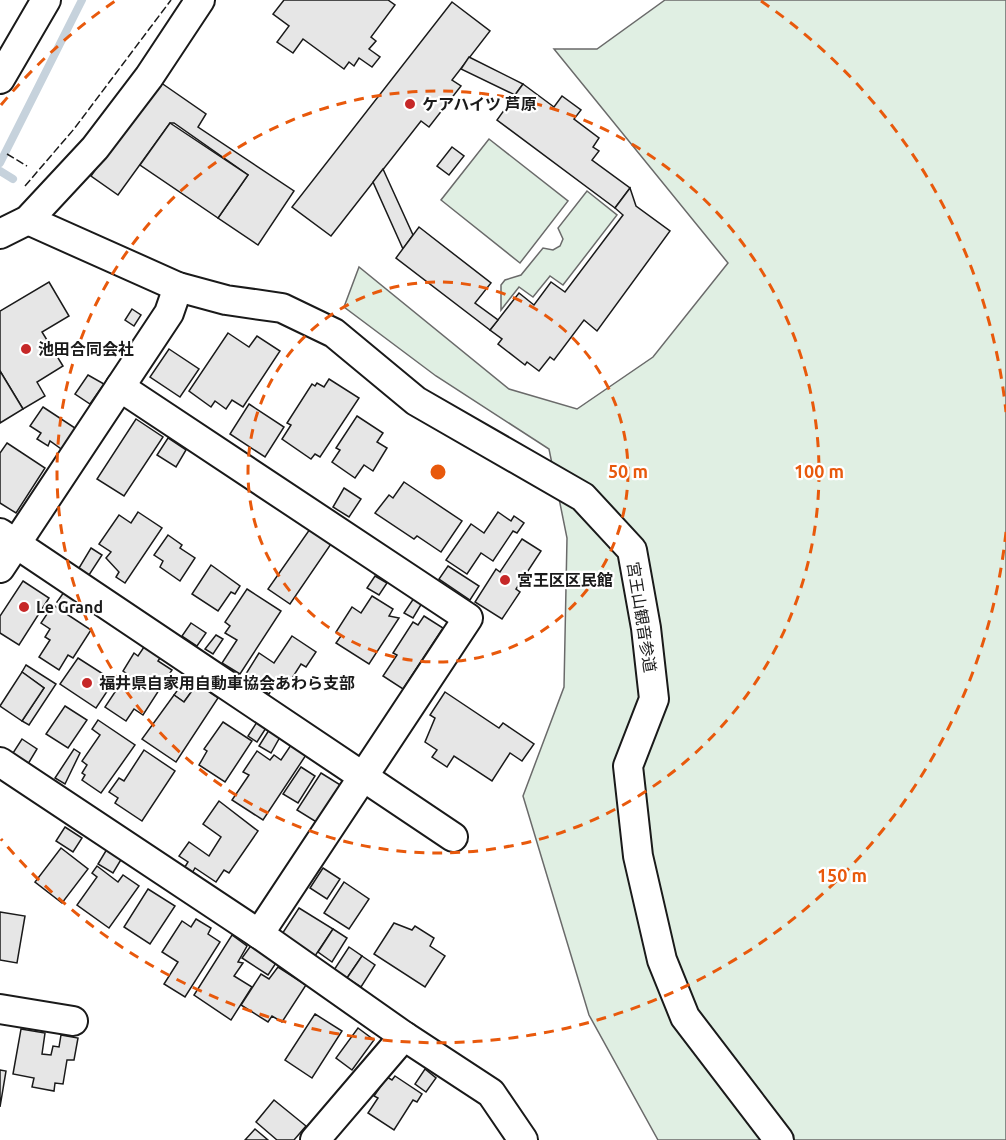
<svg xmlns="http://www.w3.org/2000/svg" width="1006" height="1140" viewBox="0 0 1006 1140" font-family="Ubuntu,'Noto Sans JP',sans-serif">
	<rect width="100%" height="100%" fill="#fff"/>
	<!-- green -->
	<g fill="#e0efe3" stroke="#6a6a6a" stroke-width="1.5">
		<path d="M665,0H1006V1140H658L589,1015L523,796L564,687L567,538L549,449L436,376L344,307L359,267L509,389L577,409L653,357L728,263L554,49H597Z"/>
		<path d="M489,139L568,201L520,263L441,200Z"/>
		<path d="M587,191L617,215L563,285L550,276L533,297L519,287L501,310V285L505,280L521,275L543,248L553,250L560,246L563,239L558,228Z"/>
	</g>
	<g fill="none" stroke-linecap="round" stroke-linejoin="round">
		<!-- stream -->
		<g stroke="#c6d2dc" stroke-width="8">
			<path d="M0,163L82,0"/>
			<path d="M0,171L13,179"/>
		</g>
	</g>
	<!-- building -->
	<g fill="#e6e6e6" stroke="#1a1a1a" stroke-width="1.5">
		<path d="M284,0H388L395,5L371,37L376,41L369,49L380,57L372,67L359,58L354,66L349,62L344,69L303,39L293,53L277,42L289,26L273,14Z"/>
		<path d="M452,2L490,31L452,80L461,86L429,127L421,121L331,236L292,207Z"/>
		<path d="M469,57L523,84L515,95L461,69Z"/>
		<path d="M157,80L206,114L198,127L294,191L258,245L218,218L248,175L174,123H170L118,195L91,176Z"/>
		<path d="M523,84L554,107L562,96L581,110L574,119L599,138L593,147L599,151L592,160L630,188L615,208L497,120Z"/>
		<path d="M170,123L248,175L218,218L140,165Z"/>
		<path d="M452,147L464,156L449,175L437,166Z"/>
		<path d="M383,169L413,235L403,249L373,182Z"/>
		<path d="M630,188L636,206L670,231L597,331L584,320L554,360L550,357L539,371L527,362L525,365L498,344L502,339L490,330L519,293L534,305L551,282L565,292L623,215L615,208Z"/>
		<path d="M419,227L491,283L475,303L498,320L490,330L396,258Z"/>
		<path d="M49,282L69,316L42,332L63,366L37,382L45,396L23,409L0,371V311Z"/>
		<path d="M132,309L141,315L134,326L125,320Z"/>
		<path d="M228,333L249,347L257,336L280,351L243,407L232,400L226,409L215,401L211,407L189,391Z"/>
		<path d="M169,349L199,369L180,397L150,377Z"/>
		<path d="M0,371L23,409L0,423Z"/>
		<path d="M88,375L104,384L90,404L75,394Z"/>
		<path d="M329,379L359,398L320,457L315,454L311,459L282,439L291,425L287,423L312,384L315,386L317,383L324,387Z"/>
		<path d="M249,404L284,427L265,457L230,434Z"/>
		<path d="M43,407L78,430L64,451L50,441L48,446L37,439L41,433L30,426Z"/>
		<path d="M357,416L383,433L377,442L387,448L373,471L364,465L355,478L332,462L340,450L336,448Z"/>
		<path d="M136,419L163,437L124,496L97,479Z"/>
		<path d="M168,438L186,450L176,467L157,455Z"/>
		<path d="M7,443L45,468L16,513L0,503V453Z"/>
		<path d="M404,482L462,521L441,552L417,536L414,539L375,513L389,495L393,498Z"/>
		<path d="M344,488L361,499L349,517L333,507Z"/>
		<path d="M138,512L162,528L125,583L116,577L119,572L106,558L111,552L99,544L119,515L131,523Z"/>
		<path d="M498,512L511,521L514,516L524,523L517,533L513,531L493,561L481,553L467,574L446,560L471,524L484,533Z"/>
		<path d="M310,529L331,544L290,604L268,589Z"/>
		<path d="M168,535L182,545L180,548L195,558L180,581L160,567L163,561L154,555Z"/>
		<path d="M522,539L541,551L516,589L520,592L502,619L475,602L496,569L500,572Z"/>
		<path d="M91,548L102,555L89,575L79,568Z"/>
		<path d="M211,565L240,586L235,594L231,592L218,611L192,594Z"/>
		<path d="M448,566L479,586L470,600L439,579Z"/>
		<path d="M375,576L387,583L379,595L367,588Z"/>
		<path d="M23,581L49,598L19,645L0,633V616Z"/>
		<path d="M247,589L281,611L240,674L222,663L237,640L225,633L230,626L225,622Z"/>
		<path d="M64,592L81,603L73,613L57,602Z"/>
		<path d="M372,596L393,609L389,616L399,618L369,664L336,643L341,636L336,632L352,607L361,613Z"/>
		<path d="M414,598L422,603L413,618L404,613Z"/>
		<path d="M53,605L91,630L73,658L68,655L59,670L39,657L50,640L45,637L50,629L41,623Z"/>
		<path d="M424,616L443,628L403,689L383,676L397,655L393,653L413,622L418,625Z"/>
		<path d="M191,623L206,633L197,646L182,636Z"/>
		<path d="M216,635L223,639L213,654L205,649Z"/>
		<path d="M292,636L316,652L306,667L301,664L284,691L275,685L269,694L244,677L259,653L274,663Z"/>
		<path d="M144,647L160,658L158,661L172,670L143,715L134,709L126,721L105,707L127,674L123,671L134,653L138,656Z"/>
		<path d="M78,658L114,681L96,708L60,684Z"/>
		<path d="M26,665L56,684L29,725L22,721L44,688L22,672Z"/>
		<path d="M22,672L44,688L22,721L0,706Z"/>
		<path d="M187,677L197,684L184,702L174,695Z"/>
		<path d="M197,684L218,698L176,762L142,739L174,695L184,702Z"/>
		<path d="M445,692L499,728L503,723L534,744L522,761L510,753L492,781L454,756L447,767L432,757L437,750L425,742L435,718L430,715Z"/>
		<path d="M65,706L87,720L68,748L46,734Z"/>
		<path d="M98,720L135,745L101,793L82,780L85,775L82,773L87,765L82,761L100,735L92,729Z"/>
		<path d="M223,722L252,741L225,782L199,765L207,751L204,749Z"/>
		<path d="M257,722L266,728L257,742L248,736Z"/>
		<path d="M269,730L280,737L271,753L259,746Z"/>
		<path d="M22,739L37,749L28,764L13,753Z"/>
		<path d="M291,745L306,755L263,820L232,800L249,775L243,772L257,751L270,760L274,755L281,760Z"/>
		<path d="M74,749L80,753L65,784L55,778Z"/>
		<path d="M144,750L175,771L142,821L115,803L118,798L109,792L119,778L124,781Z"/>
		<path d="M301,767L315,776L298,803L283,794Z"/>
		<path d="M321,773L342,786L318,823L297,810Z"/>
		<path d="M219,801L258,831L229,873L224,870L216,882L195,868L191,875L183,870L188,862L179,856L189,842L209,856L221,837L203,824Z"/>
		<path d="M65,827L82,838L73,852L56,841Z"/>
		<path d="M61,848L88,869L62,903L35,882Z"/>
		<path d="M107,849L122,858L113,873L98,864Z"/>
		<path d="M97,866L118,882L123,875L139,886L109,928L77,905L97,877L92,873Z"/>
		<path d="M323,868L340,879L327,899L310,888Z"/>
		<path d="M344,882L369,899L349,929L324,913Z"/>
		<path d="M148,889L175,906L150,944L124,927Z"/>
		<path d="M299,908L333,929L315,956L282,934Z"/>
		<path d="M0,912L25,916L17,963L0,960Z"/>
		<path d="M196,919L211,928L208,934L220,942L185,997L164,984L178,962L162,952L182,921L191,927Z"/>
		<path d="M394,923L412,930L415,926L434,938L430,946L445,956L425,987L374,954Z"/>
		<path d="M333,929L347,938L332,962L318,952Z"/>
		<path d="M232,935L247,946L238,962L243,963L234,976L252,987L231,1020L194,995Z"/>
		<path d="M252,944L278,960L268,975L242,958Z"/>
		<path d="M349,947L362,956L347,978L334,970Z"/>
		<path d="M362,956L375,965L361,987L347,978Z"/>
		<path d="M278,967L306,985L282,1022L272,1016L268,1022L241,1005L261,974L269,979Z"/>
		<path d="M315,1014L342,1031L312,1078L285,1060Z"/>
		<path d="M358,1028L374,1040L352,1070L336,1058Z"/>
		<path d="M21,1029L45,1033L42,1054L51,1055L53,1046L59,1047L61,1035L78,1038L74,1060H67L63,1084L55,1083L54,1091L32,1087L34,1078L13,1074Z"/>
		<path d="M425,1069L436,1078L426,1092L415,1084Z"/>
		<path d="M0,1070L6,1071L0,1107Z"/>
		<path d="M395,1076L422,1094L417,1102L413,1100L394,1130L368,1113L378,1098L374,1096L387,1077L392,1080Z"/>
		<path d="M274,1100L306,1126L294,1140H277L256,1122Z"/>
		<path d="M255,1129L268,1140H245Z"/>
	</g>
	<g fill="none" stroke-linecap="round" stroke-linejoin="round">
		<!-- minor casing -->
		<g stroke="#1a1a1a" stroke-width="32">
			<g id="minor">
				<path d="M0,79L46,0"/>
				<path d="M28,220L178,287L226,300L282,308L334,333L416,401L583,497L632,550L646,628L654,699L628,766L638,856L662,960L685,1017L779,1140"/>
				<path d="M0,234L28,220L95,148L149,77L200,0"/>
				<path d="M0,533L453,837"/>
				<path d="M0,568L169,313L178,287"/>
				<path d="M0,762L259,934L468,618L120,387"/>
				<path d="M259,934L404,1036L491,1093L523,1140"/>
				<path d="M0,1009L73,1021"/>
				<path d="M315,1140L404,1036"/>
			</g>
		</g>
		<!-- minor -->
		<use href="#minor" stroke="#fff" stroke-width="28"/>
		<!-- fence -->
		<g stroke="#1a1a1a" stroke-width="1.5" stroke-dasharray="8 3" stroke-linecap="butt">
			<path d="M7,154L27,166"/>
			<path d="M25,186L74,129L171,0"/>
		</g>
	</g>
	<!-- distance rings -->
	<g fill="none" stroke="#e8590c" stroke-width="3" stroke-dasharray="10 8">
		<circle cx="438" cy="472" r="190"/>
		<circle cx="438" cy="472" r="381"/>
		<path d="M1006 532A571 571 0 0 1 1 839M1 105A571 571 0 0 1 115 1M761 1A571 571 0 0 1 1006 412"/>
	</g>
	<!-- markers -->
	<g fill="#c62828" stroke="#fff" stroke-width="2">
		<circle cx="410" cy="104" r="6"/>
		<circle cx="26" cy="349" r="6"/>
		<circle cx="505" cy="580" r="6"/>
		<circle cx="24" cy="607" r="6"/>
		<circle cx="87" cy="683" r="6"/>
	</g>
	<g text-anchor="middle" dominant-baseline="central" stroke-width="4.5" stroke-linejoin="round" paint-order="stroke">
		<!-- poi labels -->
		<g font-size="16" font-weight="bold" fill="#1a1a1a" stroke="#fff" text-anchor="start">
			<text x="422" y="104">ケアハイツ 芦原</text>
			<text x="38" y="349">池田合同会社</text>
			<text x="517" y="580">宮王区区民館</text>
			<text x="36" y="607">Le Grand</text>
			<text x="99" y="683">福井県自家用自動車協会あわら支部</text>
		</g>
		<!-- street labels -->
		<g font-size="16" fill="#1a1a1a" stroke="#fff">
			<text transform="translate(642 617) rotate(81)">宮王山観音参道</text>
		</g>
	</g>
	<circle cx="438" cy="472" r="9" fill="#e8590c" stroke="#fff" stroke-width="3"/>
	<g font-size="18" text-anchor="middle" font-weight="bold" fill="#e8590c" stroke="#fff" stroke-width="4.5" stroke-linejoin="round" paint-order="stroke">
		<text x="628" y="478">50 m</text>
		<text x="819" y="478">100 m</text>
		<text x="842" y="882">150 m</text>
	</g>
</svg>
